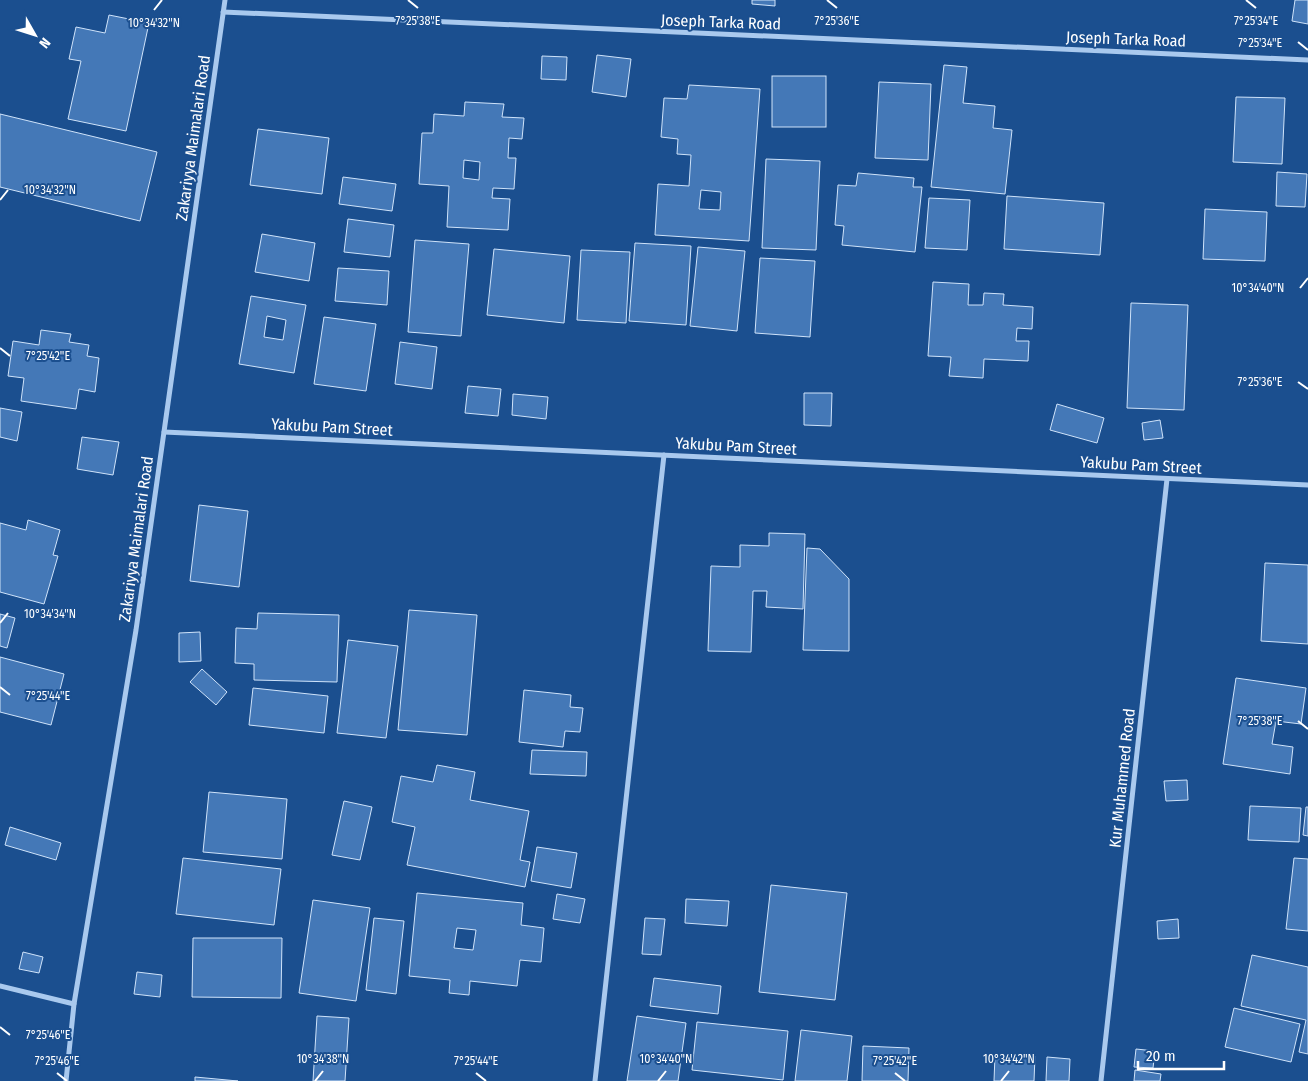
<svg xmlns="http://www.w3.org/2000/svg" width="1308" height="1081" viewBox="0 0 1308 1081" font-family="'Fira Sans Condensed',sans-serif">
	<rect width="100%" height="100%" fill="#1b4f8f"/>
	<!-- building -->
	<g fill="#4478b7" stroke="#cfe3fa" fill-rule="evenodd">
		<path d="M752,0H775V6L752,4Z"/>
		<path d="M1295,0H1308V24L1292,21Z"/>
		<path d="M109,15L149,23L126,131L68,119L81,61L69,59L76,27L105,33Z"/>
		<path d="M597,55L631,59L626,97L592,92Z"/>
		<path d="M542,56L567,57L566,80L541,79Z"/>
		<path d="M944,65L967,67L963,103L995,106L993,128L1012,130L1005,194L931,187Z"/>
		<rect x="772" y="76" width="54" height="51"/>
		<path d="M879,82L931,84L928,160L875,158Z"/>
		<path d="M689,85L760,89L749,241L655,235L658,184L689,186L691,155L677,154L678,139L661,137L664,98L687,99ZM701,190L721,192L720,210L699,209Z"/>
		<path d="M1236,97L1285,98L1282,164L1233,162Z"/>
		<path d="M465,102L504,104L502,117L524,118L522,139L509,138L508,158H516L514,189L493,188L492,198L510,199L508,230L447,227L449,186L419,184L422,133H433L434,114L464,116ZM464,160L480,162L479,180L463,178Z"/>
		<path d="M0,114L157,152L140,221L0,187Z"/>
		<path d="M258,129L329,138L322,194L250,185Z"/>
		<path d="M766,159L820,161L816,250L762,248Z"/>
		<path d="M1277,172L1307,174L1305,207L1276,206Z"/>
		<path d="M858,173L914,178L913,187H922L915,252L842,245L844,226L835,225L838,185L856,186Z"/>
		<path d="M343,177L396,184L392,211L339,204Z"/>
		<path d="M1007,196L1104,203L1100,255L1004,249Z"/>
		<path d="M929,198L970,200L967,250L925,248Z"/>
		<path d="M1205,209L1267,212L1265,261L1203,259Z"/>
		<path d="M348,219L394,225L390,257L344,252Z"/>
		<path d="M262,234L315,243L309,281L255,272Z"/>
		<path d="M415,240L469,244L461,336L408,332Z"/>
		<path d="M635,243L691,246L686,325L629,321Z"/>
		<path d="M698,247L745,251L737,331L690,326Z"/>
		<path d="M494,249L570,256L564,323L487,315Z"/>
		<path d="M581,250L630,252L626,323L577,320Z"/>
		<path d="M760,258L815,261L810,337L755,333Z"/>
		<path d="M338,268L389,271L387,305L335,301Z"/>
		<path d="M933,282L969,284L968,305H983L984,293L1004,294L1003,305L1033,307L1032,329L1017,328L1016,341H1029L1028,361L984,359L983,378L949,376L951,357L928,356Z"/>
		<path d="M251,296L306,305L294,373L239,364ZM267,316L286,320L283,340L264,337Z"/>
		<path d="M1131,303L1188,305L1184,410L1127,408Z"/>
		<path d="M324,317L376,324L366,391L314,384Z"/>
		<path d="M41,330L71,334L69,342L89,345L87,356L99,358L95,392L79,389L76,409L21,401L24,378L8,376L13,341L39,345Z"/>
		<path d="M400,342L437,347L432,389L395,384Z"/>
		<path d="M468,386L501,389L498,416L465,413Z"/>
		<path d="M804,393H832L831,426L804,425Z"/>
		<path d="M513,394L548,397L546,419L512,415Z"/>
		<path d="M1057,404L1104,418L1097,443L1050,430Z"/>
		<path d="M0,408L22,412L17,441L0,437Z"/>
		<path d="M1160,420L1163,438L1144,440L1142,423Z"/>
		<path d="M82,437L119,442L113,475L77,469Z"/>
		<path d="M199,505L248,511L239,587L190,581Z"/>
		<path d="M28,520L60,530L53,555L58,556L44,604L0,592V523L26,530Z"/>
		<path d="M769,533L805,534L803,609L766,607L767,591H753L751,652L708,651L711,566L740,567V545L769,546Z"/>
		<path d="M807,548L820,549L849,579V651L803,650Z"/>
		<path d="M1265,563L1308,565V644L1261,641Z"/>
		<path d="M409,610L477,615L467,735L398,730Z"/>
		<path d="M258,613L339,615L337,682L254,680V664L235,663L236,628L257,629Z"/>
		<path d="M0,614L15,618L7,648L0,646Z"/>
		<path d="M200,632L201,661L179,662V633Z"/>
		<path d="M348,640L398,646L386,738L337,733Z"/>
		<path d="M0,657L64,674L51,725L0,712Z"/>
		<path d="M202,669L227,692L216,705L190,682Z"/>
		<path d="M1236,678L1306,688L1301,724L1276,721L1272,744L1293,747L1290,774L1223,764Z"/>
		<path d="M253,688L328,696L324,733L249,725Z"/>
		<path d="M524,690L571,695L570,707L583,708L580,732L565,731L563,747L519,742Z"/>
		<path d="M532,750L587,752L586,776L530,774Z"/>
		<path d="M437,765L475,772L470,800L529,811L520,860L530,862L525,887L407,865L415,827L392,822L401,776L433,782Z"/>
		<path d="M1187,780L1188,800L1166,801L1164,781Z"/>
		<path d="M209,792L287,799L282,859L203,852Z"/>
		<path d="M344,801L372,807L360,860L332,855Z"/>
		<path d="M1250,806L1301,808L1299,842L1248,840Z"/>
		<path d="M1306,807H1308V836L1303,835Z"/>
		<path d="M10,827L61,843L56,860L5,845Z"/>
		<path d="M537,847L577,853L571,888L531,881Z"/>
		<path d="M183,858L281,869L274,925L176,914Z"/>
		<path d="M1294,858L1308,859V931L1286,929Z"/>
		<path d="M771,885L847,893L835,1000L759,992Z"/>
		<path d="M417,893L523,903L521,925L544,928L541,962L520,960L517,986L470,981L469,995L449,993L450,980L409,976ZM457,928L476,930L473,950L454,948Z"/>
		<path d="M557,894L585,899L580,923L553,919Z"/>
		<path d="M686,899L729,901L727,926L685,923Z"/>
		<path d="M313,900L370,908L356,1001L299,993Z"/>
		<path d="M374,918L404,921L396,994L366,990Z"/>
		<path d="M645,918L665,919L661,955L642,954Z"/>
		<path d="M1178,919L1179,938L1158,939L1157,921Z"/>
		<path d="M193,938H282L281,998L192,997Z"/>
		<path d="M23,952L43,957L39,973L19,969Z"/>
		<path d="M1252,955L1308,967V1054L1299,1052L1306,1020L1241,1006Z"/>
		<path d="M137,972L162,975L160,997L134,994Z"/>
		<path d="M654,978L721,986L718,1014L650,1006Z"/>
		<path d="M1234,1008L1300,1024L1291,1062L1225,1047Z"/>
		<path d="M317,1016L349,1018L345,1081H313Z"/>
		<path d="M637,1016L686,1023L678,1081H627Z"/>
		<path d="M697,1022L788,1031L783,1080L692,1070Z"/>
		<path d="M801,1030L852,1036L847,1081H795Z"/>
		<path d="M863,1046L909,1048L908,1081H862Z"/>
		<path d="M1136,1049L1155,1051L1153,1068L1134,1067Z"/>
		<path d="M995,1055L1035,1056L1034,1081H994Z"/>
		<path d="M1047,1057L1070,1059L1069,1081H1046Z"/>
		<path d="M1135,1070L1161,1074L1160,1081H1134Z"/>
		<path d="M195,1077L238,1081H195Z"/>
	</g>
	<g fill="none" stroke-linecap="round" stroke-linejoin="round">
		<!-- minor -->
		<g stroke="#a9c9ee" stroke-width="5">
			<path d="M223,12L1308,60"/>
			<path d="M164,432L1308,485"/>
			<path d="M0,986L74,1004"/>
			<path d="M66,1081L74,1004L136,630L225,0"/>
			<path d="M595,1081L664,455"/>
			<path d="M1101,1081L1167,479"/>
		</g>
	</g>
	<!-- ticks -->
	<path fill="none" stroke="#fff" stroke-width="2" d="M408,0L418,8M827,0L837,8M1246,0L1256,8M154,10L162,0M1298,42L1308,50M0,200L8,190M1300,288L1308,278M0,348L10,356M1298,382L1308,389M0,623L8,613M0,687L10,695M1298,721L1308,729M0,1027L10,1035M57,1073L67,1081M476,1073L486,1081M895,1073L905,1081M315,1081L323,1071M658,1081L666,1071M1001,1081L1009,1071"/>
	<g text-anchor="middle" dominant-baseline="central" stroke-width="4" stroke-linejoin="round" paint-order="stroke">
		<!-- street labels -->
		<g font-size="16" fill="#fff" stroke="#1b4f8f">
			<text transform="translate(721 22) rotate(2)">Joseph Tarka Road</text>
			<text transform="translate(1126 39) rotate(2)">Joseph Tarka Road</text>
			<text transform="translate(193 138) rotate(-82)">Zakariyya Maimalari Road</text>
			<text transform="translate(332 427) rotate(3)">Yakubu Pam Street</text>
			<text transform="translate(736 446) rotate(3)">Yakubu Pam Street</text>
			<text transform="translate(1141 465) rotate(3)">Yakubu Pam Street</text>
			<text transform="translate(136 539) rotate(-82)">Zakariyya Maimalari Road</text>
			<text transform="translate(1122 778) rotate(-84)">Kur Muhammed Road</text>
		</g>
	</g>
	<g font-size="12" text-anchor="middle" fill="#fff" stroke="#1b4f8f" stroke-width="4" stroke-linejoin="round" paint-order="stroke">
		<text x="418" y="25">7°25'38"E</text>
		<text x="837" y="25">7°25'36"E</text>
		<text x="1256" y="25">7°25'34"E</text>
		<text x="154" y="27">10°34'32"N</text>
		<text x="1260" y="47">7°25'34"E</text>
		<text x="50" y="194">10°34'32"N</text>
		<text x="1258" y="292">10°34'40"N</text>
		<text x="48" y="360">7°25'42"E</text>
		<text x="1260" y="386">7°25'36"E</text>
		<text x="50" y="618">10°34'34"N</text>
		<text x="48" y="700">7°25'44"E</text>
		<text x="1260" y="725">7°25'38"E</text>
		<text x="48" y="1039">7°25'46"E</text>
		<text x="323" y="1063">10°34'38"N</text>
		<text x="666" y="1063">10°34'40"N</text>
		<text x="1009" y="1063">10°34'42"N</text>
		<text x="57" y="1065">7°25'46"E</text>
		<text x="476" y="1065">7°25'44"E</text>
		<text x="895" y="1065">7°25'42"E</text>
	</g>
	<!-- north arrow -->
	<g transform="translate(35 35) rotate(129)" stroke="#1b4f8f" stroke-width="4" paint-order="stroke">
	<path d="M0-4L9 19L0 12L-9 19Z" fill="#ffffff"/>
	<text y="-8" font-size="14" font-weight="bold" text-anchor="middle" fill="#ffffff">N</text>
	</g>
	<!-- scale -->
	<path d="M1138 1061v8h86v-8" fill="none" stroke="#ffffff" stroke-width="2.5"/>
	<text x="1146" y="1061" font-size="15" fill="#ffffff" stroke="#1b4f8f" stroke-width="4" paint-order="stroke">20 m</text>
</svg>
